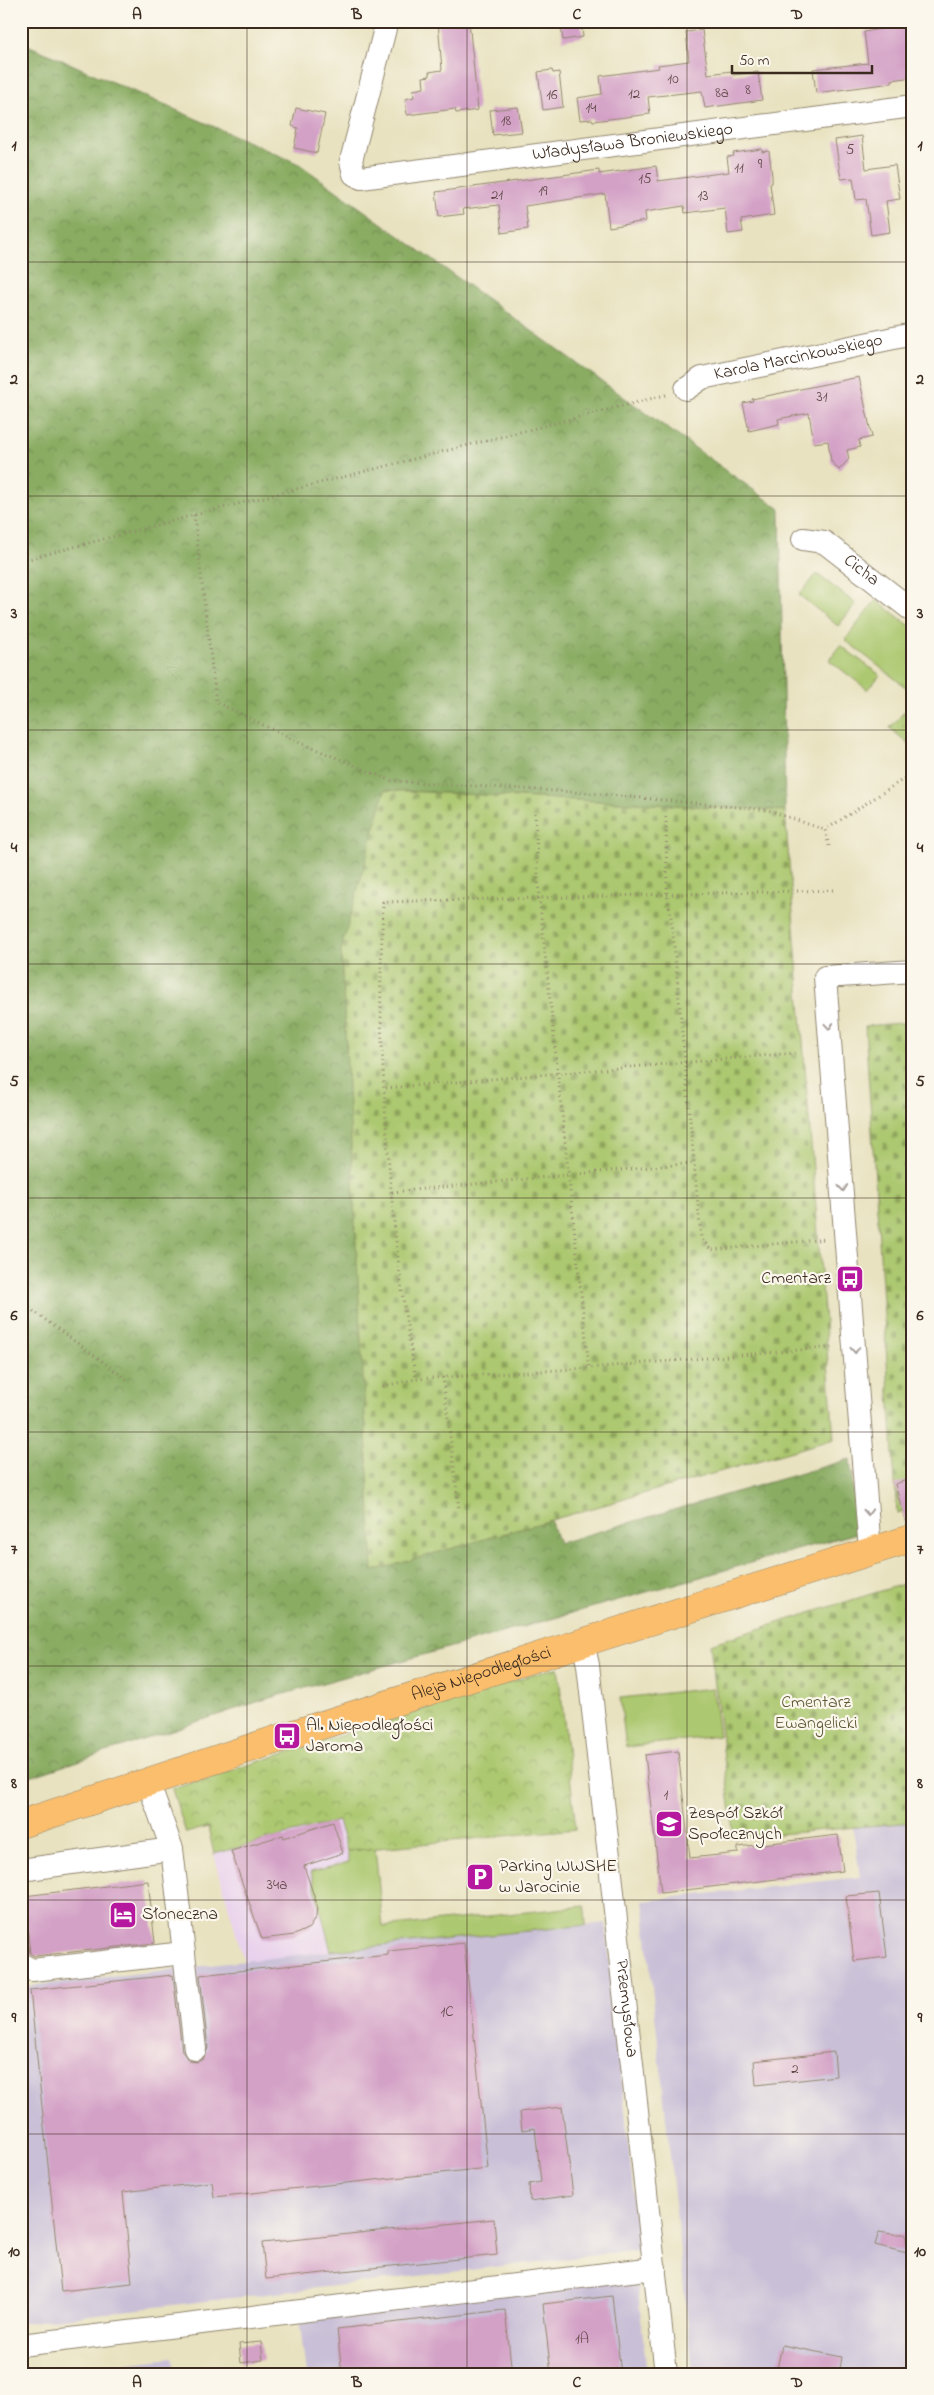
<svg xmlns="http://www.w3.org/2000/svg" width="934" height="2395" viewBox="0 0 934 2395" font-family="'Indie Flower',sans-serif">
	<defs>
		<pattern id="forest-crowns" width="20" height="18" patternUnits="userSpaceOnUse" patternTransform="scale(1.25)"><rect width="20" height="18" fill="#89ac62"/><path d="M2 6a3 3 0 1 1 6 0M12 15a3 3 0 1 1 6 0" fill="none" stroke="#718c50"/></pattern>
		<pattern id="cemetery-stones" width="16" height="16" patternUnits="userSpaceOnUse" patternTransform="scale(1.25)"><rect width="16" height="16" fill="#acc86f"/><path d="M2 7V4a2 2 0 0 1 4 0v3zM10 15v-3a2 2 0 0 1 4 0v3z" fill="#8da35b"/></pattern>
		<pattern id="park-crowns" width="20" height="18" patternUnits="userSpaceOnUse" patternTransform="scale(1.25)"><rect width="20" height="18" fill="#acc86f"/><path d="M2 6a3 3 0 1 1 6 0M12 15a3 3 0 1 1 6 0" fill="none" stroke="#8da35b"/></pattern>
	</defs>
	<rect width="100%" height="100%" fill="#fbf7ec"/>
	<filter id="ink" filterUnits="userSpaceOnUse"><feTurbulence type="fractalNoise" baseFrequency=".02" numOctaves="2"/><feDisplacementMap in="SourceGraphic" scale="10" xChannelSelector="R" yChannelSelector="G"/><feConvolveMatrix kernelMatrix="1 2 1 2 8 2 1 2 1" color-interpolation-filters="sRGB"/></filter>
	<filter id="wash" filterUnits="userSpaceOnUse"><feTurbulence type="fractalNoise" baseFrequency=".0096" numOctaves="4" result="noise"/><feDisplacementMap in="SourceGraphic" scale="20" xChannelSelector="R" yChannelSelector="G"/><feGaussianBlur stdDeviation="1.12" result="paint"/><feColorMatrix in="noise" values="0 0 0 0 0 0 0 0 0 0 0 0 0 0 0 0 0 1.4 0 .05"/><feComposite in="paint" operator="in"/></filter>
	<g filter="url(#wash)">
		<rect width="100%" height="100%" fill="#e8e2c0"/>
		<!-- built -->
		<path fill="#e9d2ed" d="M338,1821L349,1861L311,1872L331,1951L244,1962L214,1854Z"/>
		<!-- industrial -->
		<g fill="#c9bfd7">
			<path d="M913,1822V2374H693L643,1901L860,1877L853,1827Z"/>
			<path d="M606,1923L639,2250L21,2323V1987L331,1951Z"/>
			<path d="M636,2273L647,2374H306L299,2317Z"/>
			<path d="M173,2358L175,2374H38Z"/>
		</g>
		<!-- green -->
		<g fill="#acc86f" stroke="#747946">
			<path d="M817,574L856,604L838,626L799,595Z"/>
			<path d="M876,600L913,628L912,692L845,640Z"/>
			<path d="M840,645L880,675L868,690L829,660Z"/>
			<path d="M713,1688L719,1736L626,1747L620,1698Z"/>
			<path d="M375,1848L383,1927L585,1906L586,1925L331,1951L311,1872L349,1862L347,1851Z"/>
		</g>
		<!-- forest -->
		<path fill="url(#forest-crowns)" stroke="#626b40" d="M21,42L299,164L780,509L785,811L385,790L373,1570L550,1520L559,1543L850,1459L857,1533L266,1699L21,1780Z"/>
		<!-- cemetery -->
		<g fill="url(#cemetery-stones)" stroke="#747946">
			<path d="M385,790L785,811L834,1439L373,1571L341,950Z"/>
			<path d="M913,1022V1509L897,1514L865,1026Z"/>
			<path d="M913,1581V1822L734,1838L710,1644Z"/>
		</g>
		<!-- park -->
		<g fill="url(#park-crowns)" stroke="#747946">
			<path d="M913,702V748L890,728Z"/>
			<path d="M558,1667L576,1829L347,1851L338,1821L214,1854L208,1827L186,1833L172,1789Z"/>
		</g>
		<g id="blocks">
			<!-- building -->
			<g fill="#d3a0c6">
				<path d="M438,21H469L478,110L456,113L455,109L407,115L405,99L414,97L413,90L424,88L423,77L430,76L429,72L442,70Z"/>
				<path d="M560,21H581L583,37L563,40Z"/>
				<path d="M904,24L908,54L913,53V77L892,80V83L816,93L813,69L868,63L864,32Z"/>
				<path d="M702,30L708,74L732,71L733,75L758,72L762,100L705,108L702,91L648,97L650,114L593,121L592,119L580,120L577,98L602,94L600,76L659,68L658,65L689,61L686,32Z"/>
				<path d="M552,70L553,73L559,72L563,107L543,110L538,72Z"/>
				<path d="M518,107L522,132L493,135L490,110Z"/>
				<path d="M296,108L325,114L317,153L294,148L298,128L292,126Z"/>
				<path d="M862,136L866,169L895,165L900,199L886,201L890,232L871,235L866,199L856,200L853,178L841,179L835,140Z"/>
				<path d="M762,149V152L769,151L772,176V183L770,184L774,215L741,220L743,232L728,234L725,208L685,213L684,206L645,212L646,221L609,227L605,194L525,206L528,229L502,233L499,205L463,209L464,214L439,217L436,192L599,170V174L656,166L658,181L729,172L727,157L734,156L733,153Z"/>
				<path d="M859,377L872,437L859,440L860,447L847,450L849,459L839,470L831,461L828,441L814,443L809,413L778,419L779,424L749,431L743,403L753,401L752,399Z"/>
				<path d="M913,1478V1523L906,1524L895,1484Z"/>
				<path d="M678,1751L690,1858L738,1853V1847L838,1835L843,1871L661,1893L645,1755Z"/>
				<path d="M333,1822L343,1853L304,1866L317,1905L316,1917L309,1928L294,1935L262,1939L231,1851L283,1835L284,1838Z"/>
				<path d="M148,1881L155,1943L35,1956L30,1954L24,1896Z"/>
				<path d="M879,1893L887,1957L854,1961L846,1896Z"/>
				<path d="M464,1943L488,2168L214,2197L212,2182L123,2192L132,2283L61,2291L30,1990L173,1975L182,2051L189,2061L197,2062L203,2059L208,2048L200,1975L388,1955V1951Z"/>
				<path d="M834,2052L836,2076L756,2085L754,2061Z"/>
				<path d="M562,2107L573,2195L530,2201L529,2184L541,2182L535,2128L522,2130L520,2112Z"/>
				<path d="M494,2219L497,2255L266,2279L262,2243Z"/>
				<path d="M879,2232L891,2234H906L907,2253L875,2245Z"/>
				<path d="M612,2296L621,2374H551L543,2304Z"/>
				<path d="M505,2310L512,2374H342L337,2329Z"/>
				<path d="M261,2342L263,2360L241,2363L239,2344Z"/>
				<path d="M782,2345L842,2357L839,2374H776Z"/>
			</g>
		</g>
	</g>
	<g filter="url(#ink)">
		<use href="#blocks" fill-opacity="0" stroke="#92866f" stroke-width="1"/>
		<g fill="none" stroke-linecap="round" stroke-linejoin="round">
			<!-- minor casing -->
			<g stroke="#92866f" stroke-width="24">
				<g id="minor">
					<path id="s1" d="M387,21L351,161L354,174L361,178L913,106"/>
					<path id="s2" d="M686,389L702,378L913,334"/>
					<path id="s3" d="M803,539L824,542L913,611"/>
					<path d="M870,1551L825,977L913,971"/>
					<path id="s4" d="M583,1643L588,1665L666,2374"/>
					<path d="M148,1782L172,1849L195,2049"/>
					<path d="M21,1870L172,1849"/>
					<path d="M21,1964L32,1970L184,1953"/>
					<path d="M21,2345L655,2268"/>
				</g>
			</g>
			<!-- major casing -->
			<g stroke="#92866f" stroke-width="29">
				<g id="major">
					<path id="s5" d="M21,1824L287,1736L913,1538"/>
				</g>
			</g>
			<!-- path -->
			<g stroke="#92866f" stroke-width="3" stroke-dasharray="1 4" stroke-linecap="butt">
				<path d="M194,515L216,702L296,741L392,781L589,793L768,810L825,830"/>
				<path d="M21,561L194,515L669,394"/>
				<path d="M535,813L539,896L589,1368"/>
				<path d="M666,817L667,893L672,923L701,1238L711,1250L827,1239"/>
				<path d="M829,846L825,830L913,773"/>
				<path d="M833,890L383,902C382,940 380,978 381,1016C385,1136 394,1260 416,1379L589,1368L835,1347"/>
				<path d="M386,1088L795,1053"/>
				<path d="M392,1192L693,1163"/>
				<path d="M21,1302L129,1381"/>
				<path d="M443,1377L459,1509"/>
				<path d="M383,1386L416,1379"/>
			</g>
			<!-- minor -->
			<use href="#minor" stroke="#fff" stroke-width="22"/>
			<!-- major -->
			<use href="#major" stroke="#fabe6d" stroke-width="28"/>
		</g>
		<!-- one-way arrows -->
		<defs><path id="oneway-chevron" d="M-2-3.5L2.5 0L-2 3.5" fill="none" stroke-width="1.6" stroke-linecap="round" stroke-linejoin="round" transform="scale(1.25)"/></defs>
		<g stroke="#a79f9a">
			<use href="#oneway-chevron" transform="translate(829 1026) rotate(85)"/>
			<use href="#oneway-chevron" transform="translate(843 1188) rotate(85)"/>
			<use href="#oneway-chevron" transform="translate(855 1350) rotate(86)"/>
			<use href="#oneway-chevron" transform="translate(868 1512) rotate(87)"/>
		</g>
	</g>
	<!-- grid -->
	<path fill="none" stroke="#3b2a1e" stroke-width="1" stroke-opacity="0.55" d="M247,21V2374M467,21V2374M687,21V2374M21,262H913M21,496H913M21,730H913M21,964H913M21,1198H913M21,1432H913M21,1666H913M21,1900H913M21,2134H913"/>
	<!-- icons -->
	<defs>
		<g id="bus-square" transform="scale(1.4375)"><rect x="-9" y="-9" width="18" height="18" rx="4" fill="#b5179e" stroke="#fbf7ec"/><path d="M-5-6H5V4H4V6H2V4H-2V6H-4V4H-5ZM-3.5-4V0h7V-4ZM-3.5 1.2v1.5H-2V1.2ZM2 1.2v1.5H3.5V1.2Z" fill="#fff"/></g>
		<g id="school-square" transform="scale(1.4375)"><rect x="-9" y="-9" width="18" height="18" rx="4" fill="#b5179e" stroke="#fbf7ec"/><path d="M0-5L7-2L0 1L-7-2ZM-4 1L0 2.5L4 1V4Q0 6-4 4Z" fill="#fff"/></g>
		<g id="parking-square" transform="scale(1.4375)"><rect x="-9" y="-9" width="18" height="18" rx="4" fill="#b5179e" stroke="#fbf7ec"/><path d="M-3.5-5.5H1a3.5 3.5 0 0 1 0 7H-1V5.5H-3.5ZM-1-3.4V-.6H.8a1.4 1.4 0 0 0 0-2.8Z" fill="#fff"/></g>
		<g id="hotel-square" transform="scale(1.4375)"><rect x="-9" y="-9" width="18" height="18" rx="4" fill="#b5179e" stroke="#fbf7ec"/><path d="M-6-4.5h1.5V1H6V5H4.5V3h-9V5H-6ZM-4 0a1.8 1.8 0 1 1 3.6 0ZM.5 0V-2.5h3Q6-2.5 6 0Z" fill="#fff"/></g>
	</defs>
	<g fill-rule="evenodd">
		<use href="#bus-square" x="850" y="1279"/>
		<use href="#bus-square" x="287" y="1736"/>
		<use href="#school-square" x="669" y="1824"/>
		<use href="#parking-square" x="480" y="1877"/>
		<use href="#hotel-square" x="123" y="1915"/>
	</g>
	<g text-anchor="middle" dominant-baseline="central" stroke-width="4.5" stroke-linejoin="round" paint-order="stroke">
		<!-- number labels -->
		<g font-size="15" fill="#614848">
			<text x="673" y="79">10</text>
			<text x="748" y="90">8</text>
			<text x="722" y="93">8a</text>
			<text x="634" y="94">12</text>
			<text x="552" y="95">16</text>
			<text x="591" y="108">14</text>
			<text x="506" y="121">18</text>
			<text x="850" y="150">5</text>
			<text x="760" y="164">9</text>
			<text x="739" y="168">11</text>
			<text x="645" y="179">15</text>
			<text x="543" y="191">19</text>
			<text x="497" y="195">21</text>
			<text x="703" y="196">13</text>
			<text x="822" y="397">31</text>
			<text x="666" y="1795">1</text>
			<text x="277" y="1885">34a</text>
			<text x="447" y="2012">1C</text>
			<text x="795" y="2069">2</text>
			<text x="582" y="2339">1A</text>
		</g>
		<!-- street labels -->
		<g font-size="18" fill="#3b2a1e" stroke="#fbf7ec">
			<text stroke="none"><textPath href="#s1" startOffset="440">Władysława Broniewskiego</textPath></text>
			<text stroke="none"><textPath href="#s2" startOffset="118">Karola Marcinkowskiego</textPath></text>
			<text stroke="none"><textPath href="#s3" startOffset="68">Cicha</textPath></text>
			<text stroke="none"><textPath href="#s5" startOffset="484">Aleja Niepodległości</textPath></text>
			<text stroke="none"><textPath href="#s4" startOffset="368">Przemysłowa</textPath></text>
		</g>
		<!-- poi labels -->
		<g font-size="18" fill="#3b2a1e" stroke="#fbf7ec" text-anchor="start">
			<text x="831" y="1279" text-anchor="end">Cmentarz</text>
			<text x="306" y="1726">Al. Niepodległości<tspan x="306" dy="21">Jaroma</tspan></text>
			<text x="688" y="1814">Zespół Szkół<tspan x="688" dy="21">Społecznych</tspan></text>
			<text x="499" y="1867">Parking WWSHE<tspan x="499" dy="21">w Jarocinie</tspan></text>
			<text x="142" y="1915">Słoneczna</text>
		</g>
		<!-- park labels -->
		<g font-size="18" fill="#5d5936" stroke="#fbf7ec">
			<text x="816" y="1703">Cmentarz<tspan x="816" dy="21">Ewangelicki</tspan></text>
		</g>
	</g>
	<!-- margin -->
	<rect width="934" height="2395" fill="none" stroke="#fbf7ec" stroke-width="55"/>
	<!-- scale -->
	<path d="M732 65v8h140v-8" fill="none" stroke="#3b2a1e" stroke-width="2.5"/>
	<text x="739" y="65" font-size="15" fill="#3b2a1e" stroke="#fbf7ec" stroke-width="4" paint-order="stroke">50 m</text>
	<rect x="28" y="28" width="878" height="2340" fill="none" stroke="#3b2a1e" stroke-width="2"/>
	<g font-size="16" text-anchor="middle" font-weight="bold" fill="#3b2a1e">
		<text x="137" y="19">A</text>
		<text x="357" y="19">B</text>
		<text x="577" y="19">C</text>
		<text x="797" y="19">D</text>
		<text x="14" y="150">1</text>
		<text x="920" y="150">1</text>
		<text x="14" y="384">2</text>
		<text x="920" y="384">2</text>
		<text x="14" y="618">3</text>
		<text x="920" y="618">3</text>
		<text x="14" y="852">4</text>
		<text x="920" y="852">4</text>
		<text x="14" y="1086">5</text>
		<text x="920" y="1086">5</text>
		<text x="14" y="1320">6</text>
		<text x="920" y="1320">6</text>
		<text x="14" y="1554">7</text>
		<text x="920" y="1554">7</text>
		<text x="14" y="1788">8</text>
		<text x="920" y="1788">8</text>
		<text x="14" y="2022">9</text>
		<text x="920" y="2022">9</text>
		<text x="14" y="2256">10</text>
		<text x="920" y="2256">10</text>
		<text x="137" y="2387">A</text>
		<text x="357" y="2387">B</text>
		<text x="577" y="2387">C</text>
		<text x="797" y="2387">D</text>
	</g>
</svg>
